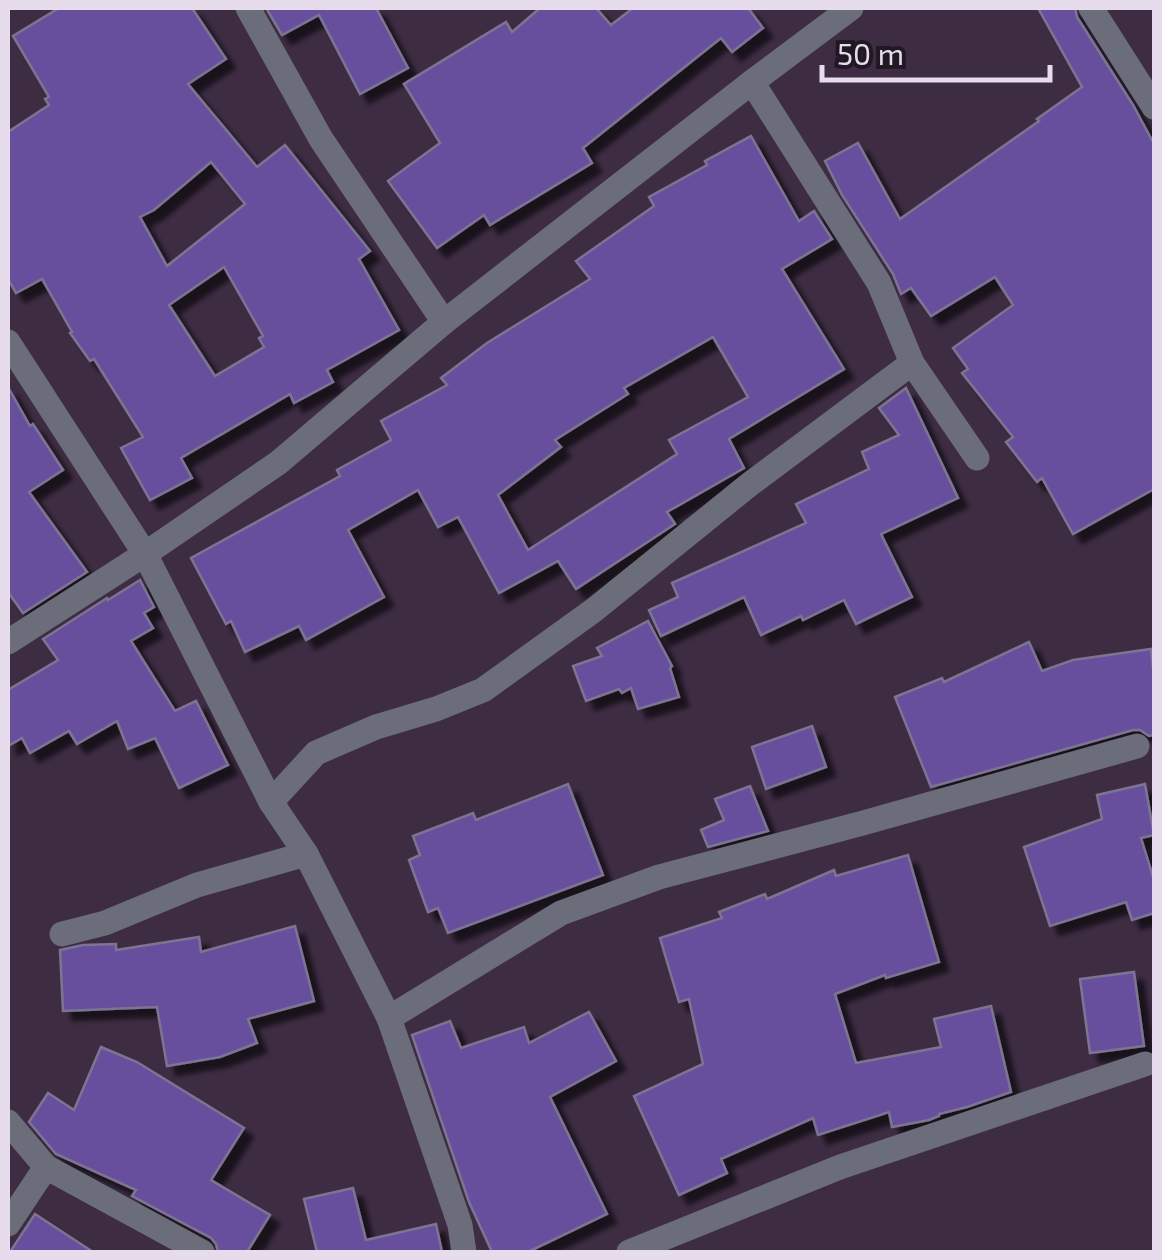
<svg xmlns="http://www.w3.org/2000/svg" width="1162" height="1260" viewBox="0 0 1162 1260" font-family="'Exo 2',sans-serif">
	<defs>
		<filter id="shadow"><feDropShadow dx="9" dy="9" stdDeviation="2.5" flood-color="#0009"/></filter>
	</defs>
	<rect width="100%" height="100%" fill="#3e2c43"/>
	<!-- building -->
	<g fill="#684f9e" stroke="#7c7492" stroke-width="2.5" fill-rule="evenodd" filter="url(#shadow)">
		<path d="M59,8H192L226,59L188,84L257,167L285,145L370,251L359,259L399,330L327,370L333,382L294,403L290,394L181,458L192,478L150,500L121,448L143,437L94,359L90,361L70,333L72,332L42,279L16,293L8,279V132L49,105L45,99L49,97L13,36ZM211,162L245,204L167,266L140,217L154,210ZM224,267L263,336L259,338L264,347L215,376L169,305Z"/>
		<path d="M266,8H376L408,68L360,94L319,15L282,35Z"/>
		<path d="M540,8H596L611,25L633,8H748L763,28L732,52L721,38L583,148L592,163L490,225L484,215L437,248L388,181L440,143L404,84L506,22L512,32Z"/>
		<path d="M1038,8H1075L1077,17L1133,105L1154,144V489L1073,534L1042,478L1037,482L1006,442L1013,437L962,373L968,369L953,348L1013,305L995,277L931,316L911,288L901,294L893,274L842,195L825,161L858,143L900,219L1039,121L1037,119L1082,87Z"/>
		<path d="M751,136L799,221L814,211L832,239L782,269L844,369L729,439L744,468L667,512L675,524L576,589L558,561L499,593L458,517L438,527L418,490L348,530L384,597L306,640L299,626L245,652L231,621L226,624L191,558L340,476L337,470L391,440L381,421L447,385L441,378L487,343L590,279L576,261L654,206L649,197L707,165L705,161ZM713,337L748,397L669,440L677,454L528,550L498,495L561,447L555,440L628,394L624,388Z"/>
		<path d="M8,387L30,426L33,424L63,470L29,492L87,572L23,613L8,592Z"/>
		<path d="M906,388L958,498L881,534L912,597L856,624L844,600L803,620L801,616L761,635L744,597L661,636L649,610L678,597L672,583L806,523L796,504L869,469L862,452L899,435L879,408Z"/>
		<path d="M140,580L154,607L144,613L153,628L131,641L175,711L196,701L228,765L179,788L155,738L128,749L117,721L77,744L69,731L30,753L22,738L8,746V690L58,660L43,639L107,598L108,600Z"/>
		<path d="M648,621L672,666L670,668L679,697L638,709L631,688L622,693L619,689L586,701L573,666L602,656L597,648Z"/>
		<path d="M1029,642L1042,671L1073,660L1151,649L1154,678V735L1149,736L1140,730H1133L931,787L895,697L942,678L944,682Z"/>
		<path d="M812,726L826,767L766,789L752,747Z"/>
		<path d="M568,784L603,875L448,933L438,908L428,912L409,860L420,855L413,836L473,813L476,820Z"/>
		<path d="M1145,784L1154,835L1141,838L1154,880V913L1132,920L1126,902L1050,926L1024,847L1102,819L1097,795Z"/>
		<path d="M750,786L768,831L708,847L701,830L724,820L715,799Z"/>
		<path d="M908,855L939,962L886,978L885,975L835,994L856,1063L941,1047L934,1019L991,1006L1011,1092L967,1107L939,1114V1116L929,1120L892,1127L889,1112L818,1135L813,1118L721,1159L727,1173L679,1195L634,1096L703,1064L689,999L679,1002L660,938L722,918L719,912L765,894L767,899L834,870L836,876Z"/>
		<path d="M295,926L314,1001L248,1019L257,1043L220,1057L167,1066L157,1007L63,1011L60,950L83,945L116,944V950L199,937L201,952Z"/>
		<path d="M1134,972L1144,1046L1090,1053L1080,979Z"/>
		<path d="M589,1012L616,1061L550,1097L607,1214L528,1252H492L469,1202L412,1035L450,1021L461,1048L524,1027L529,1043Z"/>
		<path d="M101,1047L137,1062L244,1128L211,1180L270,1215L247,1252H218L216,1244L211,1238L132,1196L136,1190L56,1154L29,1122L48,1093L74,1110Z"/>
		<path d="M353,1188L366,1240L436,1224L442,1252H317L304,1199Z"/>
		<path d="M35,1214L93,1252H10Z"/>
	</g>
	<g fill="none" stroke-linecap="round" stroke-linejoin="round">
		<!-- minor -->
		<g stroke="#6c6d7a" stroke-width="25">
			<path d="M248,8L321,139L444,322"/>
			<path d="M1091,8L1154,107"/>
			<path d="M8,342L145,554L271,802L306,854L389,1018L460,1225L464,1252"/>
			<path d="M912,363L977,458"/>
			<path d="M8,642L145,554L278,463L444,322L752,82L851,8"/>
			<path d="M271,802L316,753L376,727L436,709L483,690L594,610L750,484L912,363L879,283L752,82"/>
			<path d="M62,934L105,923L197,885L306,854"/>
			<path d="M389,1018L561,913L659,877L863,823L1137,746"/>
			<path d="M8,1122L46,1167L202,1252"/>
			<path d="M8,1224L46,1167"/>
			<path d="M629,1252L840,1167L1145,1064"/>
		</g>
	</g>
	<!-- border -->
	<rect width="1162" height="1260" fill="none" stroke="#e7dceb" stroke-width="20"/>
	<!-- scale -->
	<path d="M822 65v15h228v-15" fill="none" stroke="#e7dceb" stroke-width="5"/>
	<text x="837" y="65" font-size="30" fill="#e7dceb" stroke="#201823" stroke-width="8" paint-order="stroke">50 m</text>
</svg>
